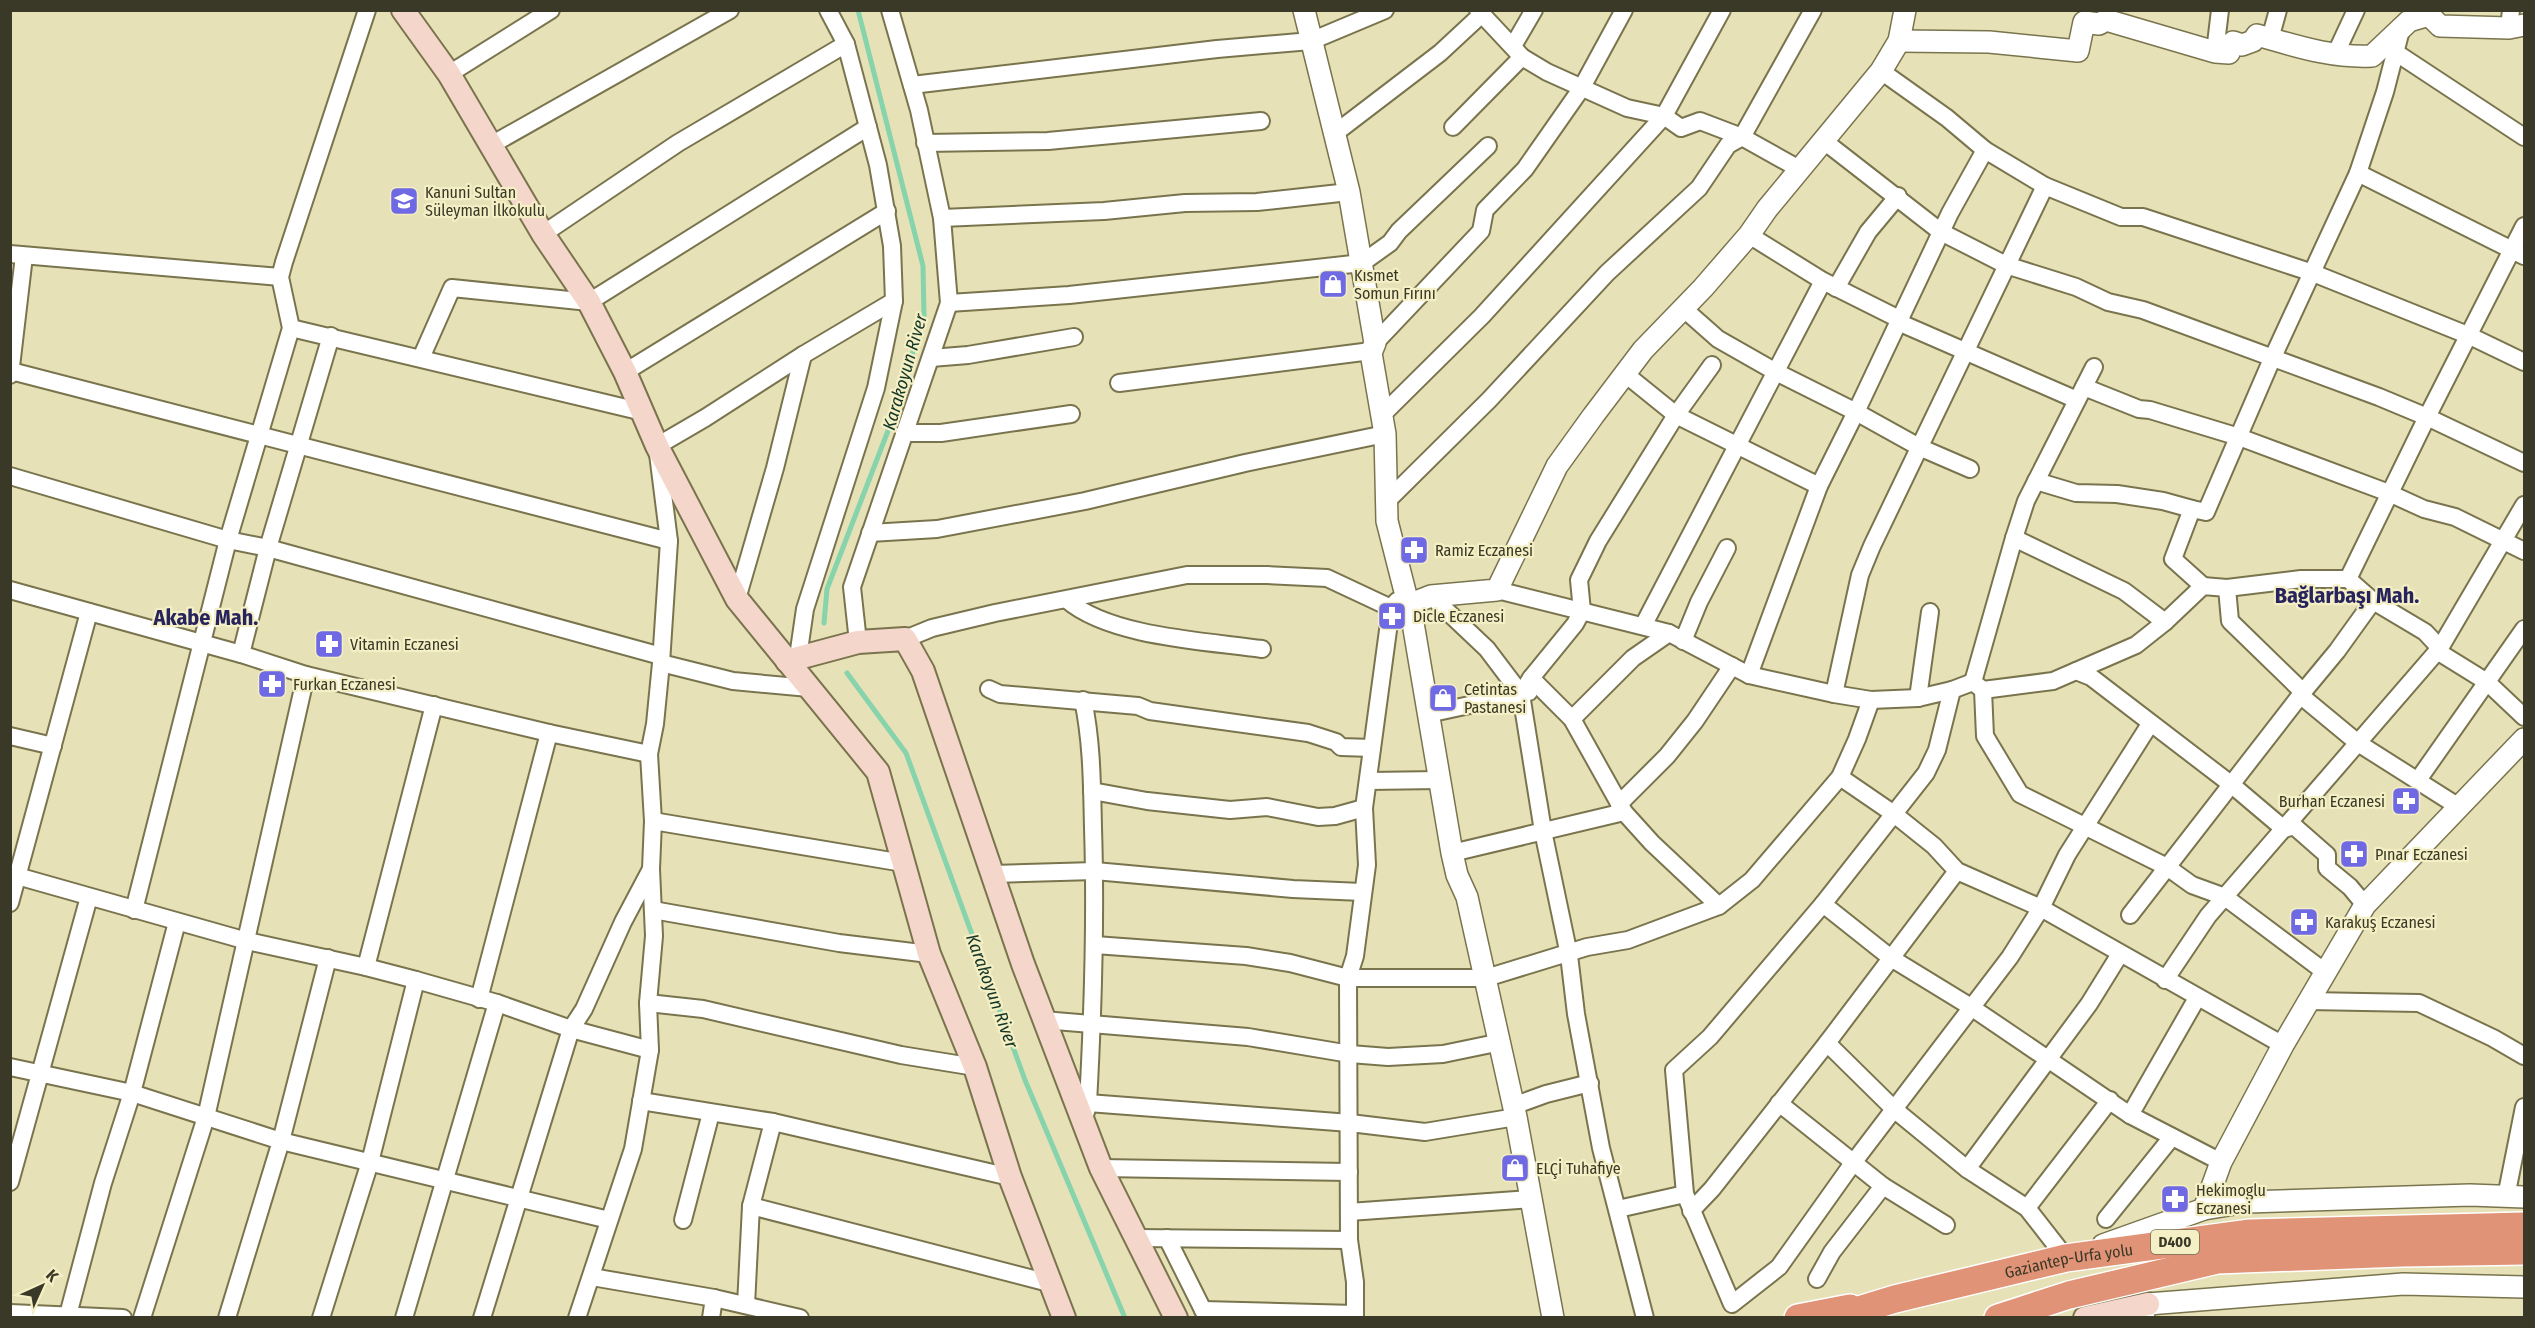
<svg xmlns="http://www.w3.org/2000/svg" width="2535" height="1328" viewBox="0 0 2535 1328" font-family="'Fira Sans Condensed',sans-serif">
	<rect width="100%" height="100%" fill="#e7e1b7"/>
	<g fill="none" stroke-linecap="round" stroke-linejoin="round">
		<!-- stream -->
		<g stroke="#86d3ac" stroke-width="5">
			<path d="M824,623L827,589L891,423L924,316L923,266L858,10"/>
			<path d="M847,673L906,753L1025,1080L1125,1318"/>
		</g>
		<!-- minor casing -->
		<g stroke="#79744d" stroke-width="20">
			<g id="minor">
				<path d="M1478,10L1522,57L1547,72L1627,108L1664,116L1681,128L1700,121L1742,137L1801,170"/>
				<path d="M2509,28L2511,10"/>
				<path d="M2270,39L2278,10"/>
				<path d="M1513,46L1534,10"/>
				<path d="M2215,52L2220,10"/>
				<path d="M2395,52L2524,137"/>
				<path d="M2335,55L2356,10"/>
				<path d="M1881,71L1947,118L1985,150L2045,186L2121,217H2143L2313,273L2470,336L2524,362"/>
				<path d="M449,74L551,10"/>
				<path d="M912,85L1217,49L1311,41L1385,10"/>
				<path d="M1453,127L1522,57"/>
				<path d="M1334,134L1440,53L1482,14"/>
				<path d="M1824,141L1941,232L2006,265L2076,287L2108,302L2143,310L2379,397L2427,417L2524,463"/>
				<path d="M925,143L1048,141L1261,121"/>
				<path d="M491,145L730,10"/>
				<path d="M2358,173L2524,256"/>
				<path d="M942,218L1104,211L1185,203L1257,202L1349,192"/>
				<path d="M543,234L678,143L846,44"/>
				<path d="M1749,235L1823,281L1899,319"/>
				<path d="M10,254L280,277"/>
				<path d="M1836,288L1868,232L1898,196"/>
				<path d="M949,303L1069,295L1362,263L1390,243L1399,231L1488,146"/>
				<path d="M1684,309L1718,339L1776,372L1856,412L1919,447L1970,469"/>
				<path d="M1898,322L2077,400"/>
				<path d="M291,328L643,412"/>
				<path d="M1375,343L1481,231L1485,210L1525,169L1581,89L1624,10"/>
				<path d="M421,358L452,288L589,302L868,127"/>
				<path d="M931,358L968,355L1074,337"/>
				<path d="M11,371L669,541"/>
				<path d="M625,372L887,211"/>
				<path d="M1624,373L1676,415L1819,486"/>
				<path d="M10,375L24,256"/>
				<path d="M1119,383L1371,351"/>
				<path d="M2084,387L2139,409L2150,410L2239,437L2389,493L2424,509L2455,517L2524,551"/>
				<path d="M1381,416L1482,316L1664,116L1722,10"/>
				<path d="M904,433H941L1071,414"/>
				<path d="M10,476L228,540L268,548L661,656"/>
				<path d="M2036,481L2076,493L2117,494L2163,501L2192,509"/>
				<path d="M1385,503L1489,400L1607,273L1699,188L1728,145L1742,137L1813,10"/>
				<path d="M870,533L937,529L1085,501L1245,463L1385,434"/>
				<path d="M2014,538L2124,591L2165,622"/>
				<path d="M2348,579L2427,417L2524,226"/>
				<path d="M2203,586L2173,559L2192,509L2206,512L2272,359L2358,173L2385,92L2401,30"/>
				<path d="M2227,588L2301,579H2348L2373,601L2425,632L2440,648"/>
				<path d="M10,590L241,654L306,675L549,733L649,754"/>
				<path d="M1497,590L1669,633L1749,675L1834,694L1871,700L1918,698L1952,690L1973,682L1983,690L2053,681L2136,645L2165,622L2203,586L2227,588L2230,621L2303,692"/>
				<path d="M1431,596L1487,649L1521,694L1543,831L1569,955L1576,1014L1601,1148L1645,1318"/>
				<path d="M737,599L775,468L803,355"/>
				<path d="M1067,600C1110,637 1206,641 1262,649"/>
				<path d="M1643,626L1823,281"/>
				<path d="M905,639L932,628L995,613L1187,575H1267L1327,578L1391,608L1397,601"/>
				<path d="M1683,641L1699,602L1727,548"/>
				<path d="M858,642L852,587L949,303L942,218L919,110L890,10"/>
				<path d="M2437,651L2487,682L2524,717"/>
				<path d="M241,654L268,548L331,336"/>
				<path d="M798,657L805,609L876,388L894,301L892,246L878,165L846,44L828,10"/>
				<path d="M661,663L733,681L809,688"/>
				<path d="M2076,671L2091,677L2232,785L2284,829L2294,826L2327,855V868L2350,887L2365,905"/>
				<path d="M1749,675L1819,486L1856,412L1950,213L1985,150"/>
				<path d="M1531,678L1572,719L1624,812L1652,843L1719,906"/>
				<path d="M1973,682L2014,538L2026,501L2094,367"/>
				<path d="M989,689L1000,694L1138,706L1150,711L1308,733L1336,742L1341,747L1372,748"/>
				<path d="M1952,690L1937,750L1926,773L1823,904L1710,1037L1674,1070L1685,1194L1732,1304L1779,1267L1853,1163L2010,957L2041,908L2067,855L2150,724"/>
				<path d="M1983,690L1985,736L2020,794L2167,867L2192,885L2225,897L2325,972"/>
				<path d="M1521,694L1531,678L1575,624L1582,611L1579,580L1598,541L1676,415L1712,365"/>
				<path d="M1834,694L1860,575L1872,546L2045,186"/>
				<path d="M2300,695L2358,743L2459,807"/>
				<path d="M1918,698L1930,612"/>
				<path d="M1083,700C1092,742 1092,785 1093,828C1096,920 1093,1011 1088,1103L1086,1112"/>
				<path d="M1428,714L1529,692"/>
				<path d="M1572,719L1633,658L1669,633"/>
				<path d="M10,736L53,746"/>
				<path d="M1840,777L1894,814L1934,846L1957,871L2041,908L2283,1045"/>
				<path d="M2418,780L2524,629"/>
				<path d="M1368,781L1440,780"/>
				<path d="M1092,791L1147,801L1230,810L1267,807L1318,817L1335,816L1364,808"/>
				<path d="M1619,804L1667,756L1695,721L1732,666"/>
				<path d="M653,821L903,863"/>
				<path d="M1452,853L1624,812"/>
				<path d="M10,874L247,941L366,967L416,980L497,1003L571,1029L650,1050"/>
				<path d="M993,874L1095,871L1293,889L1362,892"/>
				<path d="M10,903L89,612"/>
				<path d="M1823,904L1891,958L1971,1007L2130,1115L2221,1162"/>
				<path d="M134,910L228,540L291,328L280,277L284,262L367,10"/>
				<path d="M653,910L839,943L929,954"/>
				<path d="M2130,915L2303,692L2337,651L2373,601"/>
				<path d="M1095,945L1246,956L1290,963L1348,978H1486L1587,947L1628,940L1719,906L1752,880L1840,777L1857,739L1871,700"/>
				<path d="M366,967L434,705"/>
				<path d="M2165,980L2208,916L2440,648L2524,505"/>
				<path d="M479,999L549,733"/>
				<path d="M2308,1001L2419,1003L2493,1038L2524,1056"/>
				<path d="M648,1003L703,1009L901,1055L975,1067"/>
				<path d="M1043,1020L1248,1037L1350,1054L1388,1057L1443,1054L1501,1042"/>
				<path d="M1827,1043L1895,1110L1967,1169L2027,1208L2066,1258"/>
				<path d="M10,1067L132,1093L281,1141L609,1220"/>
				<path d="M641,1101L773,1122L1010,1177"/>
				<path d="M1088,1103L1350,1123L1425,1132L1516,1117"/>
				<path d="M1779,1103L1883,1186L1946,1225"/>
				<path d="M1513,1106L1546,1094L1590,1083"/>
				<path d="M2130,1115L2197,998"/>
				<path d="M773,1122L751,1206L1049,1283"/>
				<path d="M1101,1168L1349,1172"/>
				<path d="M1967,1169L2089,1004L2120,954"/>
				<path d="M10,1182L89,897"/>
				<path d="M2506,1197L2524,1107"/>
				<path d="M2027,1208L2110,1100"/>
				<path d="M1618,1209L1685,1194"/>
				<path d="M1691,1211L1712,1189L1827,1043L1957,871"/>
				<path d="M1349,1212L1531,1199"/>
				<path d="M2106,1219L2172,1137"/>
				<path d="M683,1220L711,1113"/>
				<path d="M1135,1238L1349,1240"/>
				<path d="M1167,1238L1207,1318"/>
				<path d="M592,1277L714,1298L800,1318"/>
				<path d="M1817,1279L1832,1252L1883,1186"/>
				<path d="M746,1305L751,1206"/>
				<path d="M1203,1310L1355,1314"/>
				<path d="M10,1313L123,1318"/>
				<path d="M68,1315L103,1183L132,1093L177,922"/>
				<path d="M142,1318L206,1117L306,675"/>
				<path d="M227,1318L281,1141L328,958"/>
				<path d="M321,1318L370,1162L416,980"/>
				<path d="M404,1318L497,1003"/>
				<path d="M482,1318L571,1029L584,1009L623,922L650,871"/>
				<path d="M577,1318L633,1149L650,1050L648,1003L654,936L651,869L653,821L649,754L655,724L661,663L669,541L657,446L705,418L803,355L894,301"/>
				<path d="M711,1318L714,1298"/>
				<path d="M1355,1318V1282L1349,1240L1348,978L1355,956L1367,865L1364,808L1391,608"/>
			</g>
		</g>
		<!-- tertiary casing -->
		<g stroke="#79744d" stroke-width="24">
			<g id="tertiary">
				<path d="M1304,10L1349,192L1375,343L1371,353L1385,434L1387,521L1413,623L1452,853L1457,875L1467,897L1516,1117L1553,1318"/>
				<path d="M1899,41L1989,42L2078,51L2084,22L2099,24L2106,20L2215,52L2229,53L2233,42L2242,45L2253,41L2257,35C2296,46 2331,58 2372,56L2409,21L2429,15L2440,26L2509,28L2524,25"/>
				<path d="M1408,605L1431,596L1497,590L1557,466L1593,416L1643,350L1703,288L1749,235L1767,209L1881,71L1899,41L1905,10"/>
				<path d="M2204,1209L2221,1162L2283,1045L2365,905L2524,739"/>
				<path d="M2103,1245L2204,1209L2247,1202L2470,1195L2524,1197"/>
				<path d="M2141,1318L2148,1304L2403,1284L2524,1287"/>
			</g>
		</g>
		<!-- secondary casing -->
		<g stroke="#79744d" stroke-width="26">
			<g id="secondary">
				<path d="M403,10L449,74L543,234L589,302L625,372L657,446L737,599L878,772L929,954L975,1067L1010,1177L1064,1318"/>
				<path d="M787,661L858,642L905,639L923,671L1023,964L1101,1168L1176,1318"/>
				<path d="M2085,1318L2148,1304"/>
			</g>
		</g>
		<!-- trunk casing -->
		<g stroke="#fff" stroke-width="30">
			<g id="trunk">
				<path d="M1798,1318L1850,1308"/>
				<path id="s1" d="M1833,1318L1895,1299L2066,1258L2250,1233L2524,1226"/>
				<path d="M1998,1318L2069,1295L2217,1260L2402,1253L2524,1251"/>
			</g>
		</g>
		<!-- minor -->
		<use href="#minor" stroke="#fff" stroke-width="16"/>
		<!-- tertiary -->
		<use href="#tertiary" stroke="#fff" stroke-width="21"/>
		<!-- secondary -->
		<use href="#secondary" stroke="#f4d6cb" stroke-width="22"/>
		<!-- trunk -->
		<use href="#trunk" stroke="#e09376" stroke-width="27"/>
	</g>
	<!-- icons -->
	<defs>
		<g id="school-square" transform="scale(1.5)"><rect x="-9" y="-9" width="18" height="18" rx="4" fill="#6f69e3" stroke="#f4efc4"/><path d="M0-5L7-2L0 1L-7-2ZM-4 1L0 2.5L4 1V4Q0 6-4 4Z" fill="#fff"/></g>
		<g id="shop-square" transform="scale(1.5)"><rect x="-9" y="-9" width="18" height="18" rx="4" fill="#6f69e3" stroke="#f4efc4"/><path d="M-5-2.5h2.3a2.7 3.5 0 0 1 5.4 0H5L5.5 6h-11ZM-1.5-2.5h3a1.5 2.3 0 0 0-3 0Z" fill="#fff"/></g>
		<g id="pharmacy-square" transform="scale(1.5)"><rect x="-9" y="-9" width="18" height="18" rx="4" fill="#6f69e3" stroke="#f4efc4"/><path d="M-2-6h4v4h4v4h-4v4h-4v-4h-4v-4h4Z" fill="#fff"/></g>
	</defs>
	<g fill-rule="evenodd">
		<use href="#school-square" x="404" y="201"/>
		<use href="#shop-square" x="1333" y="284"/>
		<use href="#pharmacy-square" x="1414" y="550"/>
		<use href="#pharmacy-square" x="1392" y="616"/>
		<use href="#pharmacy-square" x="329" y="644"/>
		<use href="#pharmacy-square" x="272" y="684"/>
		<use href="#shop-square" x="1443" y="698"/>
		<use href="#pharmacy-square" x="2406" y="801"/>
		<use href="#pharmacy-square" x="2354" y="854"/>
		<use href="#pharmacy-square" x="2304" y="922"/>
		<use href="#shop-square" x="1515" y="1168"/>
		<use href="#pharmacy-square" x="2175" y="1199"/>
	</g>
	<g text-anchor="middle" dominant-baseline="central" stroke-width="4.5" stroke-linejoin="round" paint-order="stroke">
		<!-- shield labels -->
		<rect fill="#f4efc4" stroke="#726f56" stroke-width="1.5" x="2151" y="1230" width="48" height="24" rx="4.5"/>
		<g font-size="15" font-weight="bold" fill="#3a3827">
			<text x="2175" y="1242">D400</text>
		</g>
		<!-- poi labels -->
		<g font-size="16" fill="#3a3827" stroke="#f4efc4" text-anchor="start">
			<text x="425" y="192">Kanuni Sultan<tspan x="425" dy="18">Süleyman İlkokulu</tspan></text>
			<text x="1354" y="275">Kısmet<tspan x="1354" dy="18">Somun Fırını</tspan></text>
			<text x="1435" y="550">Ramiz Eczanesi</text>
			<text x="1413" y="616">Dicle Eczanesi</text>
			<text x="350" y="644">Vitamin Eczanesi</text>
			<text x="293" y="684">Furkan Eczanesi</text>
			<text x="1464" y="689">Cetintas<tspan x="1464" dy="18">Pastanesi</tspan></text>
			<text x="2385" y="801" text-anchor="end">Burhan Eczanesi</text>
			<text x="2375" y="854">Pınar Eczanesi</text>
			<text x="2325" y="922">Karakuş Eczanesi</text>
			<text x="1536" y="1168">ELÇİ Tuhafiye</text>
			<text x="2196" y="1190">Hekimoglu<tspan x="2196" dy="18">Eczanesi</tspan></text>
		</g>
		<!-- street labels -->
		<g font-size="16" fill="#3a3827" stroke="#f4efc4">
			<text stroke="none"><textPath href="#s1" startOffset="243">Gaziantep-Urfa yolu</textPath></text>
		</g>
		<!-- water labels -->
		<g font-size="18" font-style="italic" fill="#133526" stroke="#f4efc4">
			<text transform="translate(905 372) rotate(-74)">Karakoyun River</text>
			<text transform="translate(992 991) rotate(70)">Karakoyun River</text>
		</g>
		<!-- district labels -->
		<g font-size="22" font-weight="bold" fill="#27235c" stroke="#f4efc4">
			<text x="2347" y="595">Bağlarbaşı Mah.</text>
			<text x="206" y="617">Akabe Mah.</text>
		</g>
	</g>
	<!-- border -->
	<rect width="2535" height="1328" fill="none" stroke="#3a3827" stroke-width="24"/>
	<!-- north arrow -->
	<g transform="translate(42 1286) rotate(45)" stroke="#f4efc4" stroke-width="4.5" paint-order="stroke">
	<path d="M0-4.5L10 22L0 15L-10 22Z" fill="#3a3827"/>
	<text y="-9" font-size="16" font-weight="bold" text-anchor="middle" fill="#3a3827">K</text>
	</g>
</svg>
